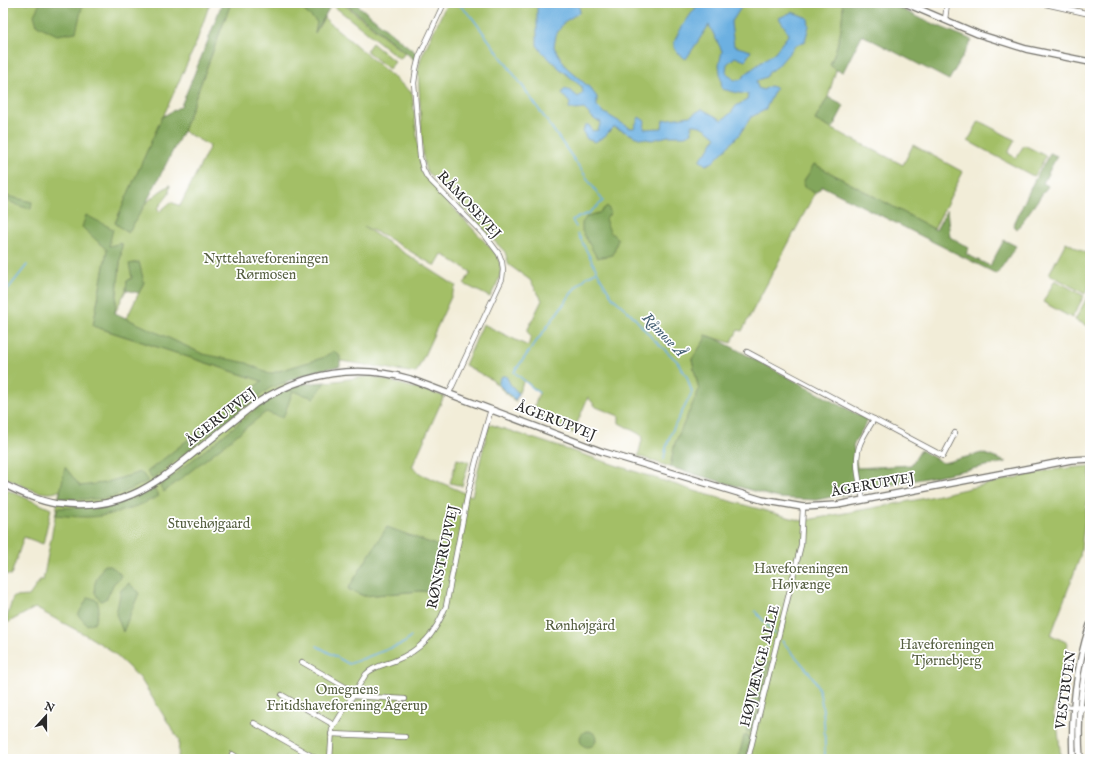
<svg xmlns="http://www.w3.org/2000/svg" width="1093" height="762" viewBox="0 0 1093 762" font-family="'IM FELL English',serif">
	<rect width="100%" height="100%" fill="#fff"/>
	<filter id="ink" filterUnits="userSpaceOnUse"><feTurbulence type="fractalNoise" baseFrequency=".025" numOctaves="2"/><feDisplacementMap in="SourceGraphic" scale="8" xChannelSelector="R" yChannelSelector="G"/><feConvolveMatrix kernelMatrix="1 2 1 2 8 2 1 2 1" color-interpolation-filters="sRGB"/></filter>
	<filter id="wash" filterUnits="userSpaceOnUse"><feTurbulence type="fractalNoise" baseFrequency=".012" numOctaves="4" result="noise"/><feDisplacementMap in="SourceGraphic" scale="16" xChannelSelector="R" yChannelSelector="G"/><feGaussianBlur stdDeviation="0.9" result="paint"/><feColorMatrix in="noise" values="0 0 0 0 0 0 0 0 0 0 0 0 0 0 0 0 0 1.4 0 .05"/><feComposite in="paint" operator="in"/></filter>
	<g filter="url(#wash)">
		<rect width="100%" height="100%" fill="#f2edd8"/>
		<!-- green -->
		<g fill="#a3bf66" stroke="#677548" fill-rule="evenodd">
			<path d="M3,3H210L195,46L115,223L128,233L146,203L159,192L170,185L169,194L158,208L159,212L171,202L180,206L210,146L183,131L231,3H295L318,22L316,31L324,18L412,93L421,171L425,177L497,255C505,273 498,281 490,297L464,284L471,272L442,254L435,266L381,234L364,227L456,286L416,373L341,361L271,378L123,326L144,282L133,278L127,281L126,290L115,313L122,244L106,256L93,326L262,381L306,385L371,376L444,396L412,467L421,474L472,496L489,424L698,492L802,521L921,499L1050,470L1090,466V480L1080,557L1051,635L1068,643L1053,713L1058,731L1061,759H178L179,740L140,678L109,649L86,635L35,608L5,624L13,597L29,596L41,579L43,581L60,490C45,500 18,483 3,476ZM387,528L444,548L436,592L420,591L364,596L348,589Z"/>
			<path d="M330,3H342L405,53L400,59Z"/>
			<path d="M447,3H840L843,6C842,30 839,43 830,65L836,70L828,97L815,120L903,165L913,145L963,172L934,229L814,164L804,187L815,193L742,331L738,330L731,343L705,335L706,338L692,359L699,390L675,443L670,467L638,456L643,436L619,423V416L596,407L588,397L573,433L531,416L539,393L524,380L515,402L492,380L465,365L483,324L528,346L531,337L527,331L542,300L530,280L509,265L505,252L428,173L425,168L423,156L418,71L421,58Z"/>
			<path d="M372,43L395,62L389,69L366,51Z"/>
			<path d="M979,121L1015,140L1008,153L1016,158L1024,145L1046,156L1035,175L1033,176L968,141Z"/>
			<path d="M1066,242L1090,255V284L1085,294L1049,274Z"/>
			<path d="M1055,280L1084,296L1072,318L1043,302Z"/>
			<path d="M1090,292V327L1075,320Z"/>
			<path d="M457,459L469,462L462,486L450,483Z"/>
			<path d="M3,488L51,509L43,544L24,537L11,575L3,574Z"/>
		</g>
		<!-- forest -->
		<g fill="#82a65b" stroke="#566843">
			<path d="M40,3H83L76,32L57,35L37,25L34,15Z"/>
			<path d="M222,3H231L183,131L146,203L128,233L115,223L162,117L181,106L207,43Z"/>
			<path d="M295,3H328L331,5L315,33L317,22Z"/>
			<path d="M344,3H355L416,53V61Z"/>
			<path d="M840,3H889L924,20L972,40L949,80L862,35L843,72L836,70L830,65C839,43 842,30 843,6Z"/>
			<path d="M828,97L844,106L832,129L815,120Z"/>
			<path d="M1050,153L1057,156L1043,183L1048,186L1017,229L1013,226L1034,181Z"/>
			<path d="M814,164L936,230L947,210L950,237L969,248L966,254L990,266L1004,240L1016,246L997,274L822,186L819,190L815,193L804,187L803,183Z"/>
			<path d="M7,196L32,202L31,209C22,207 15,205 6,199Z"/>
			<path d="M607,206L611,213L605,219L610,232L618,239L613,255L597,258L582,231V223L587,216L599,213Z"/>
			<path d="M86,215L113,229L109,246L122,243L115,313L203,354L247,363L269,374L322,358L334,351L340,356V366L315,371L270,388L242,409L152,479L147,472L262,381L93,326L107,250L82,227Z"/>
			<path d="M139,262L144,282L139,293L126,290L127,281L132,278L129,264Z"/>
			<path d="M705,335L715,338L868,420L853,445L857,468L911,465L921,450L943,463L982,453L1006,462L816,500L778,498L670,467L675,443L699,390L692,359L706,338Z"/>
			<path d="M325,382L314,398L293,391L283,418L266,412L164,492L160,486L259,407L288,388L301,384Z"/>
			<path d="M65,467L80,486L104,483L141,472L148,481C135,487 121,495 107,498C91,500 75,499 59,498Z"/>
			<path d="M154,489L159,496C138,507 111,517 87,517C77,517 66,516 56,515L58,508C95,507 120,507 154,489Z"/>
			<path d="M387,527L444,548L436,592L420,591L364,596L348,589Z"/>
			<path d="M104,565C112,565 116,570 121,575L119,579L114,583L107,598L101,601C88,589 97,578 104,565Z"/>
			<path d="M129,583L139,593L123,632L116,614L121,590Z"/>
			<path d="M88,597L97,600L99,609L95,622L87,625L78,615Z"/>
			<path d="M762,661L770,663L752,732L751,733L746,731Z"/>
			<circle cx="588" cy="739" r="8"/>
			<path d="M747,735L750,740L746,759H738L744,736Z"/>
		</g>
		<!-- water -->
		<g fill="#6cb0e1" stroke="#4c6e86">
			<path d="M537,3H562L563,5H579L580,12L564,22L556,35L554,47L566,67L590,88L597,97V106L603,112L630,128H634L639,117L645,121L644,129L662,128L663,120L690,116L702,109L722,120L731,113L736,106L747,100L748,94L738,93L722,89L719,65L722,51L709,25L686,59C682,56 673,51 674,45C674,35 693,12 699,3L705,4L708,3H744L731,23L734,46L751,51L745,61L735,57L727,64L726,72L734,80H740L748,72L775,52L789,34L779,18L792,12L808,18L809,26L805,41L795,46L777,67L770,71L766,77L756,81L758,88L763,90L770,86L776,88L765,110L751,117L739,135L713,162L706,165L699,160L708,150L716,137C708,130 702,124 691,125L692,133L685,136H668L652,140L639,138L614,127L605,136L595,142L587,139L583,132L585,125H589L592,131L598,130L601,122L595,120L584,109L575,110L569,108L570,103L562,94L564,89L571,91L578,97L583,93L582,87L559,68L542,52L537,45Z"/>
			<path d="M502,376H506L510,384L519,394L515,400L499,385V381Z"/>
		</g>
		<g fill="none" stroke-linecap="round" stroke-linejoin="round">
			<!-- stream -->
			<g stroke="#6cb0e1" stroke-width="1.5">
				<path d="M457,3L471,16L518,80"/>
				<path d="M519,81L603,201L589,213L572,220L576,227"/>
				<path d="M578,234L600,277L613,298L632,315L651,337L677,361L687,377L692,392C682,415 667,433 664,459"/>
				<path d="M3,293L8,289L27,265"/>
				<path d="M539,393L514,372L576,287L588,276L596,272"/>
				<path d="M755,611L775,634"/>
				<path d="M782,641C792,653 805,666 814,679C825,696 825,739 825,759"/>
				<path d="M317,646L349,664L404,643L411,637"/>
			</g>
		</g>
	</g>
	<g filter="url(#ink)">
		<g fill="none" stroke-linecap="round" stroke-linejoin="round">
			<!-- minor casing -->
			<g stroke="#716f68" stroke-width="6">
				<g id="minor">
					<path d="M444,3L419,57L416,69L414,83L420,157L423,169L427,177L487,238L499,254L502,262L503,270L502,279L449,393"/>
					<path d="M1041,3L1090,14"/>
					<path d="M945,20L947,3"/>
					<path d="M747,352L943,456L955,433"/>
					<path d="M863,500C860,483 854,464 859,447C862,437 869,428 874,419"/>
					<path d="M302,662L354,692"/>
					<path d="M282,695L334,725"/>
					<path d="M352,696L405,699"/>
					<path d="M1060,706L1073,707"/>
					<path d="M254,723L317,759"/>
					<path d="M331,734L405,737"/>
					<path d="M232,754L240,759"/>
					<path d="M330,759L332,729L366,674C374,666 384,665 394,661C422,650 435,634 446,606L468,493L476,461L491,409"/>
					<path d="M748,759L801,545L803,507"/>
				</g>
			</g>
			<!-- tertiary casing -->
			<g stroke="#716f68" stroke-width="8">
				<g id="tertiary">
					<path d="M905,3L978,34L1026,49L1090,62"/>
					<path d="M3,484C20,492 38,501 57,504C117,512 151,488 195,452C215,436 235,420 255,404C303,373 354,363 410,379L603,452L762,500L803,507L837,505L1020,470L1071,460L1090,459"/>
					<path d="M1077,707L1090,709"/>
					<path d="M1073,759C1071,713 1076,668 1090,625"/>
					<path d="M1080,759C1077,720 1081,687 1090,649"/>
				</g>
			</g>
			<!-- minor -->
			<use href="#minor" stroke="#fff" stroke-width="4.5"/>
			<!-- tertiary -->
			<use href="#tertiary" stroke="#fff" stroke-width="5.5"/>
		</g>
	</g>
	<g text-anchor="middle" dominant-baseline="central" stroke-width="3.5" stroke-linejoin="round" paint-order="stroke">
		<!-- street labels -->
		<g font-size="14" fill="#2b2b2b" stroke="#fff">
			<text transform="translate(469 205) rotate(47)">RÅMOSEVEJ</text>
			<text transform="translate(221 417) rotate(-38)">ÅGERUPVEJ</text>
			<text transform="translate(556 421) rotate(21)">ÅGERUPVEJ</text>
			<text transform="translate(873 485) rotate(-10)">ÅGERUPVEJ</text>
			<text transform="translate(443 557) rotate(-78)">RØNSTRUPVEJ</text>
			<text transform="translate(760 666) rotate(-76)">HØJVÆNGE ALLE</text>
			<text transform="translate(1066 690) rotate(-82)">VESTBUEN</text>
		</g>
		<!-- park labels -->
		<g font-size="14" fill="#555f40" stroke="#fff">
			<text x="266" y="259">Nyttehaveforeningen<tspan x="266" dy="16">Rørmosen</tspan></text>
			<text x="209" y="524">Stuvehøjgaard</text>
			<text x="801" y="569">Haveforeningen<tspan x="801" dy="16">Højvænge</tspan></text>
			<text x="580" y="626">Rønhøjgård</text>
			<text x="947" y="645">Haveforeningen<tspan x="947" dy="16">Tjørnebjerg</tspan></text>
			<text x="347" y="690">Omegnens<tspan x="347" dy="16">Fritidshaveforening Ågerup</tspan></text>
		</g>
		<!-- water labels -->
		<g font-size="15" font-style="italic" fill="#456074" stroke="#fff">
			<text transform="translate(664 335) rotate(46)">Råmose Å</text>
		</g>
	</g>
	<!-- margin -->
	<rect width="1093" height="762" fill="none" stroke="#fff" stroke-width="16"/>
	<!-- north arrow -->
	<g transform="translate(46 716) rotate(21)" stroke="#ffffff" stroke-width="3" paint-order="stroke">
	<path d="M0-3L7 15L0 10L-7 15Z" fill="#2b2b2b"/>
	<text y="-6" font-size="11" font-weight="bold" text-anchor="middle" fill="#2b2b2b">N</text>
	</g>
</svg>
